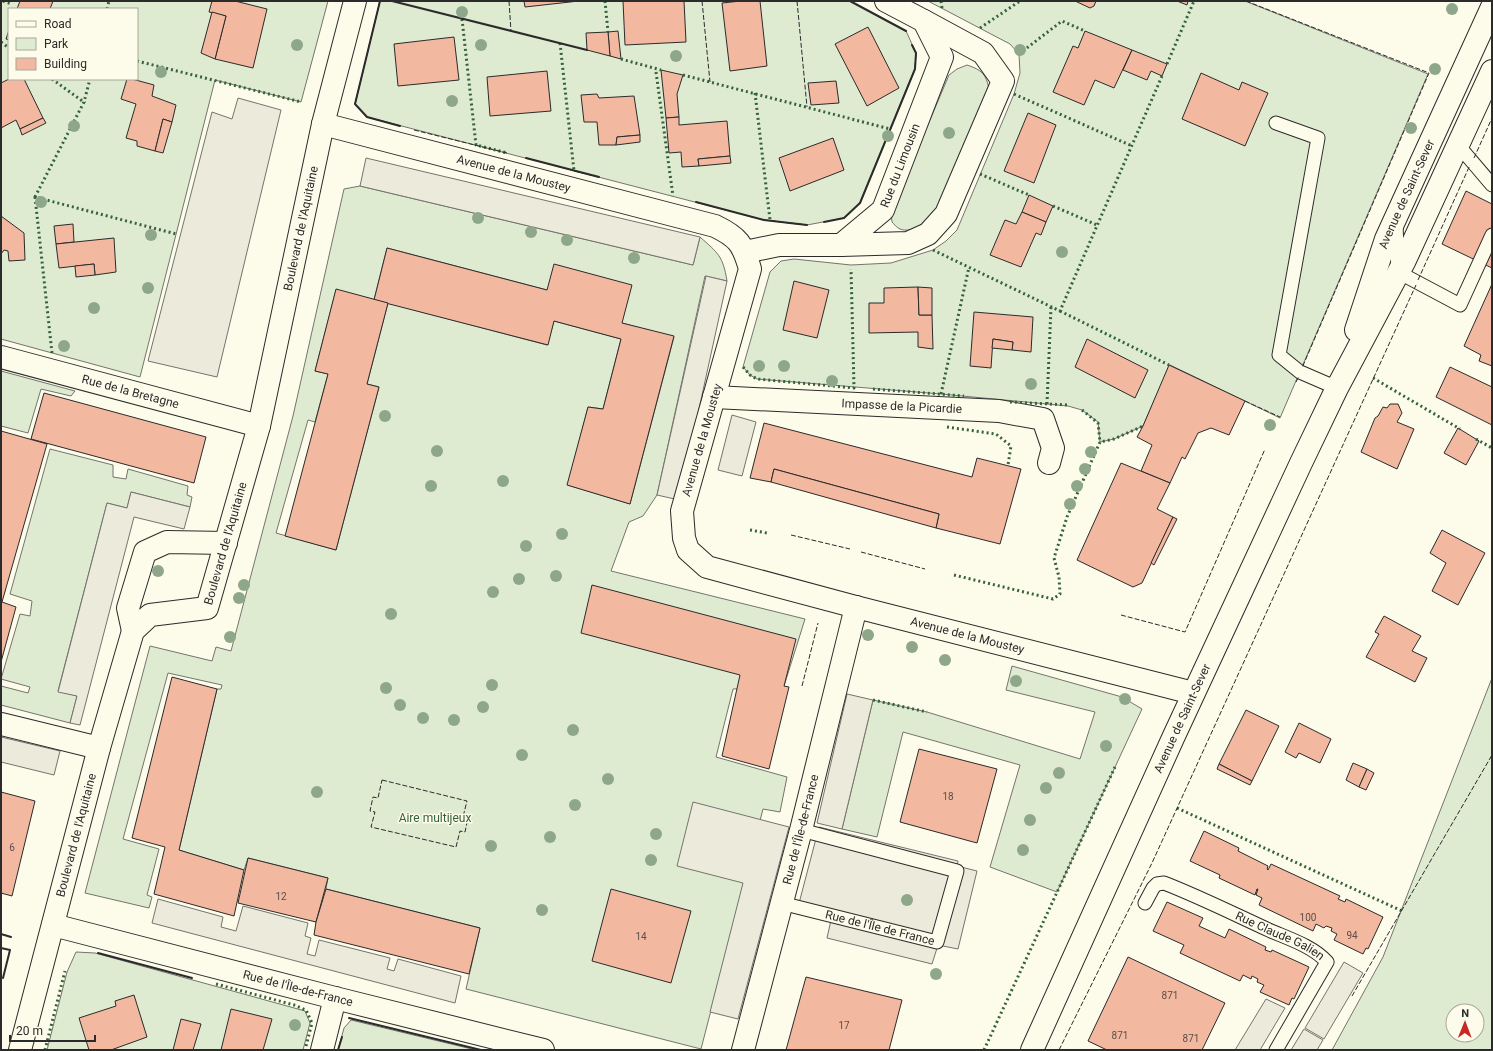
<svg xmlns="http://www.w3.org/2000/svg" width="1493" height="1051" viewBox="0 0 1493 1051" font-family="Roboto,sans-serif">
	<rect width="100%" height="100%" fill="#fdfbea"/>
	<!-- green -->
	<g fill="#deebd1" stroke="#74746e" fill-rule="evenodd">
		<path d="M1,1H328L301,102L215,80L140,377L1,339ZM9,9H137V79H9Z"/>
		<path d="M380,1H850L906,31L916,53L915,69L860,203L844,218L807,225L764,220L367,117L355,104Z"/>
		<path d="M928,1H1245L1428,74L1280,418L1170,365L1143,426L1114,439L1100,442L1098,422L1082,410L1068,406L941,394L757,379L750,375L743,367L770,272L781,261L794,259L851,265L891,263L933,250L946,241L957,230L1014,94L1020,73L1019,54L1010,44Z"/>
		<path d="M967,65C982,70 986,74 989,89L935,213C926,221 913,234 900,229C897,228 894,224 892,222L891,212L949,75L957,69Z"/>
		<path d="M360,186L693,265L700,237C718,253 723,256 727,281L705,276L657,495L643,516L629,522L611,571L805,619L784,686L733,689L716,757L787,777L780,812L763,809L701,1049L466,989L480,928L326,889L328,878L248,858L244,870L179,850L217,689H221L222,685L168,673L123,839L159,849L147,895L152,897L149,908L85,893L150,646L212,661L216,647L231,651L293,416L344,189ZM387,248L547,290L622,323L674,337L630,504L568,485L588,407L603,409L621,339L554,321L547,345L388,303L367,384L379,387L336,550L276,533L308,420L315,422L328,374L315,371L336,290L374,300Z"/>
		<path d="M1,371L75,391L71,396L41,389L28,433L1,426Z"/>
		<path d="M50,449L113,465V477L126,479L128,469L188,486L187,495L192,497L190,507L131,492L127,508L107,503L58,691L77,696L70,723L1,705V686L28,693L30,687L1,679L20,614L30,616L32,601L10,594Z"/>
		<path d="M1012,666L1122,697L1142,709L1057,892L990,867L1020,765L903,732L877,837L842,829L873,700L927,712L1080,759L1095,712L1006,690Z"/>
		<path d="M1492,678V1050H1332L1383,957ZM1453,1011H1477V1035H1453Z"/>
		<path d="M76,952L95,953L305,1011L310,1023L303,1050H47L67,972Z"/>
		<path d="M351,1020L476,1050H338L344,1028Z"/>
	</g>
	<!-- parking -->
	<g fill="#eceadb" stroke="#74746e">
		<path d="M238,98L281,110L217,377L148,361L212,112L232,119Z"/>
		<path d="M366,158L700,237L693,265L360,186Z"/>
		<path d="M706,276L727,281L679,500L657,495Z"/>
		<path d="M732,415L756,422L742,476L718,470Z"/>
		<path d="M131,492L190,507L184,529L134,517L80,725L70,723L77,696L58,692L107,503L127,508Z"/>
		<path d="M847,694L873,700L842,829L817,823Z"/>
		<path d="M1,737L60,751L54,775L1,762Z"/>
		<path d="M693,802L789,827L738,1019L710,1012L743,883L677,866Z"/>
		<path d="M819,827L958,861L957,866L977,871L958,949L938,945L932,964L827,938L831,920L797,911Z"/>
		<path d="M158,899L223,917L221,927L236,931L243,906L308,923L305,936L311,938L307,954L315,956L319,940L390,958L387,969L394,971L398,959L461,976L455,1003L152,923Z"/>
		<path d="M1344,962L1363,973L1324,1039L1305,1028Z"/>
		<path d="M1266,999L1285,1008L1260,1050H1235Z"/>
		<path d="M1304,1029L1323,1040L1317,1050H1291Z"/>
	</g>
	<!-- building -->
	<g fill="#f2b8a0" stroke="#2b2b2b">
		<path d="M20,1H53L50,9H17Z"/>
		<path d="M212,1H235L267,9L253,68L215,59L226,16L209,12Z"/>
		<path d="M524,1H579L525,7Z"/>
		<path d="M623,1H684L686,42L625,45Z"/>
		<path d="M741,1H760L767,66L730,71L722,3Z"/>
		<path d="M1075,1H1096L1094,6L1090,8Z"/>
		<path d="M1177,1H1188L1187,5Z"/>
		<path d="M212,12L226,16L215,59L201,53Z"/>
		<path d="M868,27L899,88L867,106L835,44Z"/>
		<path d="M9,30V40L6,39Z"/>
		<path d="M618,31L621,59L610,56L608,32Z"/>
		<path d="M1085,31L1132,50L1114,88L1095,80L1084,105L1053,92L1073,46L1078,48Z"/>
		<path d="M608,32L610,56L587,50L586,33Z"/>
		<path d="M454,37L459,80L398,86L394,44Z"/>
		<path d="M1132,50L1167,64L1162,76L1151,71L1147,80L1123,70Z"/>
		<path d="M661,70L683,75L677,94L679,117L666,118Z"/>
		<path d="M547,71L551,111L490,116L487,77Z"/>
		<path d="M1201,73L1239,90L1242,82L1268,93L1245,146L1182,119Z"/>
		<path d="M9,79H24L43,118L20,129L16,120L1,128V83Z"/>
		<path d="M127,79H132L154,85L152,96L176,105L172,122L163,119L155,151L137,146V141L126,138L136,104L121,99Z"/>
		<path d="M836,81L839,103L811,105L808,83Z"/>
		<path d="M597,94L599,98L634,96L640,135L617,137L616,145H599L597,122H584L581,95Z"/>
		<path d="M1028,113L1056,125L1034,183L1004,171Z"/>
		<path d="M679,117V125L727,121L730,156L698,159L699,166L682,167L681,152L669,153L666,118Z"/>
		<path d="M43,118L46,123L22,135L20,129Z"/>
		<path d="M163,119L172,122L163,153L155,151Z"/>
		<path d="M640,135V142L616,145L617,137Z"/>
		<path d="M833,138L844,170L790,191L779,158Z"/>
		<path d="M730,156L731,163L699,166L698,159Z"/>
		<path d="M1466,191L1492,204V268L1442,244Z"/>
		<path d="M1029,195L1053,206L1046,222L1022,212Z"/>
		<path d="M1022,212L1046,222L1041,235L1036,233L1021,267L990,255L1005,220L1016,224Z"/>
		<path d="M1,216L24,233L25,260L9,261L8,251L4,250L1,254Z"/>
		<path d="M73,224L74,242L56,244L54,226Z"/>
		<path d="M114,238L116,272L95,275L94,264L59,268L56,244Z"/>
		<path d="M387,248L547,290L554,264L632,285L622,323L674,336L630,504L567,485L588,407L603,409L621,339L554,321L548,345L374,300Z"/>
		<path d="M94,264L95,275L76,277L75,266Z"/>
		<path d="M794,281L829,290L817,338L783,330Z"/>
		<path d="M1492,284V366L1479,361L1481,355L1464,346Z"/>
		<path d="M918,287L919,315H932L933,349L918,347V332L869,333V303H884V288Z"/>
		<path d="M918,287L932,288V315H919Z"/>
		<path d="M336,289L388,303L367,384L379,387L336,550L285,536L328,374L315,371Z"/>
		<path d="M974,312L1033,317L1031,352L1012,350L1013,342L993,339L991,368L970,366Z"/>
		<path d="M993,339L1013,342L1012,350L992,348Z"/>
		<path d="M1087,339L1148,370L1135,398L1075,367Z"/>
		<path d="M1169,365L1245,401L1229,435L1211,428L1198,433L1185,459L1182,457L1170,483L1141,471L1152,445L1137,437L1143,426Z"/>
		<path d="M1450,367L1492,387V425L1436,397Z"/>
		<path d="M44,393L206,437L194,483L31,439Z"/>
		<path d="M1390,404H1398L1402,413L1397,422L1414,429L1397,469L1361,452L1375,418L1378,416L1383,407L1387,408Z"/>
		<path d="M764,423L972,477L977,458L1021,469L1000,544L936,528L939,514L774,469L771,482L750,478Z"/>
		<path d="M1458,428L1479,441L1466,465L1444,453Z"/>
		<path d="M1,431L47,444L2,602L16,607L1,662Z"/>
		<path d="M1121,463L1170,483L1157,509L1173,517L1142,583L1133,587L1077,560Z"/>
		<path d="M774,469L939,514L936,528L771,482Z"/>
		<path d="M1173,517L1177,519L1154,565L1151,563Z"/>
		<path d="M1442,530L1485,553L1458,605L1432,591L1446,563L1430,553Z"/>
		<path d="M592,585L796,639L784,686L789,687L769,769L722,756L740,675L581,633Z"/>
		<path d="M1384,616L1421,636L1412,651L1427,658L1415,682L1366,657L1379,634L1375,632Z"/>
		<path d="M172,677L217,689L179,850L244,870L234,916L154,894L165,847L132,838Z"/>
		<path d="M1246,710L1279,726L1252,781L1219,764Z"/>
		<path d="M1299,723L1331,739L1320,763L1299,753L1296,758L1285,752Z"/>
		<path d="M919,749L997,769L977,843L900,822Z"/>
		<path d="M1353,763L1367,769L1359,787L1346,780Z"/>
		<path d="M1219,764L1252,781L1250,785L1217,769Z"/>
		<path d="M1367,769L1374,773L1366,790L1359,787Z"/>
		<path d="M1,792L35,801L12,896L1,893Z"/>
		<path d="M1204,831L1239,848L1238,851L1268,866L1267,869L1268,870L1271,864L1340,896L1338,899L1345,902L1346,899L1383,917L1368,949L1366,948L1363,954L1334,940L1337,934L1331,931L1332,928L1326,926L1324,928L1316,924L1313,931L1259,905L1262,898L1256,895L1258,889H1257L1255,895L1219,878L1220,875L1190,861Z"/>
		<path d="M248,858L328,878L316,922L238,903Z"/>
		<path d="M326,889L480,928L469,974L314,935L316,922Z"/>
		<path d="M611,889L691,911L671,983L592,961Z"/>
		<path d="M1167,902L1203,918L1199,926L1225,938L1229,929L1266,947L1265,950L1271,952L1272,950L1309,967L1294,999L1292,998L1289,1005L1260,992L1264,985L1257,982L1258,979L1252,976L1251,979L1243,975L1240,981L1180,953L1184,945L1153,931Z"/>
		<path d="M1128,957L1225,1003L1202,1050H1107L1088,1041Z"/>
		<path d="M806,977L902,1000L889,1050H786Z"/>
		<path d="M134,995L147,1037L111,1050H89L79,1018L116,1006L115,1001Z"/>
		<path d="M231,1009L272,1019L263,1050H221Z"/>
		<path d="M181,1019L201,1024L193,1050H173Z"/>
	</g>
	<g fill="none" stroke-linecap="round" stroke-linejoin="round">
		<!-- lane casing -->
		<g stroke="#2b2b2b" stroke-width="15">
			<g id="lane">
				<path d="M1276,123L1318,138L1279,355L1300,372L1337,388"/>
				<path d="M1458,145L1492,185"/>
				<path d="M1396,224L1398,272L1460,305L1492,235"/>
				<path id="s1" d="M781,903L937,942L957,871L801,830"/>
				<path id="s2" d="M1145,903L1153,888L1157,884L1164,883C1200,897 1236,915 1271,931C1290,939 1314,947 1327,962L1276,1050"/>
			</g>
		</g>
		<!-- street casing -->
		<g stroke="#2b2b2b" stroke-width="24">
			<g id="street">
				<path id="s3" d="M323,124L715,226C738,237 743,244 750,269L682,511L684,538L688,550L707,567L856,607L1193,693"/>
				<path d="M841,245L908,243L928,234L946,214L1003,81L983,53L924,21"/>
				<path id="s4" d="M745,252L779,245H841L883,210L942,57L924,21L886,1"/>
				<path id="s5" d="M1,357L259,426"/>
				<path id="s6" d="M714,397L999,411L1043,419L1053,448L1049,463"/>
				<path d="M133,631L128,608L145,552L167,542L226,543"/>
				<path d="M1,724L99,748"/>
				<path id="s7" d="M53,925L335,998L543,1050"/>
				<path id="s8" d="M20,1050L99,748L133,631L150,615L207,608L259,426L323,124L355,1"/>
				<path d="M322,1050L335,998"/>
				<path id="s9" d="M743,1050L801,830L856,607"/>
			</g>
		</g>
		<!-- secondary casing -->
		<g stroke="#2b2b2b" stroke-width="24">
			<g id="secondary">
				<path id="s10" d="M1356,330L1386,239L1492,7"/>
				<path id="s11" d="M1032,1050L1173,738L1301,463L1337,388L1405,260L1492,71"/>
			</g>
		</g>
		<!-- lane -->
		<use href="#lane" stroke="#fdfbea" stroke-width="13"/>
		<!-- street -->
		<use href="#street" stroke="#fdfbea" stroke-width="22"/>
		<!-- secondary -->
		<use href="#secondary" stroke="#fdfbea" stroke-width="22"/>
		<!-- hedge -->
		<g stroke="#34623c" stroke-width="3" stroke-dasharray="2 3" stroke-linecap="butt">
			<path d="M3,1L12,4"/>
			<path d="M605,1L608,32"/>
			<path d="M941,1L942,8"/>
			<path d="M107,9L109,1"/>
			<path d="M462,19L476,145L507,153"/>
			<path d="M980,28L1020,1"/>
			<path d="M1,42L9,48"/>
			<path d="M560,43L574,171"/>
			<path d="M1019,54L1062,21L1085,31"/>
			<path d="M621,59L661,70"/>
			<path d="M137,61L301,102"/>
			<path d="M1167,64L1194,1"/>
			<path d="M656,72L673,196"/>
			<path d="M683,75L890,129"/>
			<path d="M52,79L85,103"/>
			<path d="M755,93L770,220"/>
			<path d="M1014,94L1132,146"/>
			<path d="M980,174L1029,195"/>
			<path d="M35,197L84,102L90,79"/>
			<path d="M1053,206L1097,225"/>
			<path d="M933,250L1060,311L1162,76"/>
			<path d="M1060,311L1169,365"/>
			<path d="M52,353L35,197L176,234"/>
			<path d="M743,367L750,375L757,379L854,388L851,269"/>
			<path d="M1373,378L1460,429"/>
			<path d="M873,389L964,396"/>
			<path d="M941,394L969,267"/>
			<path d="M1010,402L1068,405"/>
			<path d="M1047,404L1051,307"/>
			<path d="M1082,410L1098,423L1100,442"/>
			<path d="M947,427L996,434L1011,446L1008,465"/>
			<path d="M1476,439L1492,448"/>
			<path d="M750,530L767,533"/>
			<path d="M954,575L1053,599L1060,594L1059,577L1054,558L1067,517L1100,442L1114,439L1143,426"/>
			<path d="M873,700L927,712"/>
			<path d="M1177,808L1402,911"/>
			<path d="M216,984L294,1005L306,1010L312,1023L305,1050"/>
			<path d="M45,1050L65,971"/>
			<path d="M984,1050L1115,767"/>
		</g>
		<!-- fence -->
		<g stroke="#2b2b2b" stroke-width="1" stroke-dasharray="5 2" stroke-linecap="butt">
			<path d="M380,1L355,104L367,117L400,126"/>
			<path d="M509,1L511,31"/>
			<path d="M702,1L710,82"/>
			<path d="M797,1L807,107"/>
			<path d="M1246,1L1429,73L1302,368"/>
			<path d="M414,130L507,153"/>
			<path d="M1474,158L1492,118"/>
			<path d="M574,171L599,177"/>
			<path d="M844,218L860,203L915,69L916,53L912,45"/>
			<path d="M764,220L807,225"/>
			<path d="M1418,280L1470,165"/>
			<path d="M1296,382L1299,376"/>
			<path d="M1245,401L1280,417"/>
			<path d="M791,535L850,549"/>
			<path d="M861,552L925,569"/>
			<path d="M1121,615L1185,632L1265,449"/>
			<path d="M802,686L818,623"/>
			<path d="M382,780L467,801L463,817L468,818L465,832L460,831L456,847L371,827L375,812L370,811L373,797L378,798Z"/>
			<path d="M1352,996L1492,755"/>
			<path d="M1059,1050L1152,863L1416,285"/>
		</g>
		<!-- wall -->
		<g stroke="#2b2b2b" stroke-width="2">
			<path d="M380,1L355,104L367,117L400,126"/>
			<path d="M392,1L587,50"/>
			<path d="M850,1L906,31"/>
			<path d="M526,158L599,177"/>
			<path d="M696,202L764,220L807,225"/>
			<path d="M824,222L844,218L860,203L915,69L916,53L912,45"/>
			<path d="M1,934L11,937"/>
			<path d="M1,948L10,950L3,978"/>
			<path d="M98,953L192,978"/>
			<path d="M1,985V984"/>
			<path d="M349,1018L481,1050"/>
			<path d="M338,1050L342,1037"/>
		</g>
	</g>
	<!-- trees -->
	<g fill="#8ea78a">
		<circle cx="1452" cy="9" r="6"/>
		<circle cx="462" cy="12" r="6"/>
		<circle cx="297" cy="45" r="6"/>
		<circle cx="481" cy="45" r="6"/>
		<circle cx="1020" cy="50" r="6"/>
		<circle cx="676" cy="56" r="6"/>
		<circle cx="1435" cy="69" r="6"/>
		<circle cx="161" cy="72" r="6"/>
		<circle cx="452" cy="101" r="6"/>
		<circle cx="74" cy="126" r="6"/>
		<circle cx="1411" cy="128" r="6"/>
		<circle cx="949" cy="133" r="6"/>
		<circle cx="888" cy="136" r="6"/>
		<circle cx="41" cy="202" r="6"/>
		<circle cx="478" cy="218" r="6"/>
		<circle cx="531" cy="232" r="6"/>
		<circle cx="151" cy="235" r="6"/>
		<circle cx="567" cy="240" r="6"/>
		<circle cx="1062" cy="252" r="6"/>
		<circle cx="634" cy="258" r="6"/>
		<circle cx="148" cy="288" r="6"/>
		<circle cx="94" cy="308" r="6"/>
		<circle cx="64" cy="346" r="6"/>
		<circle cx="759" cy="366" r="6"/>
		<circle cx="784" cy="366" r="6"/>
		<circle cx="832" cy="381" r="6"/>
		<circle cx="1031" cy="384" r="6"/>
		<circle cx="385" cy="416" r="6"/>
		<circle cx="1270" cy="425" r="6"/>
		<circle cx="437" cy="451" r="6"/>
		<circle cx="1091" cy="452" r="6"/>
		<circle cx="1085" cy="469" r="6"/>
		<circle cx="503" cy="481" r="6"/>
		<circle cx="431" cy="486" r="6"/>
		<circle cx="1077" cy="486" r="6"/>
		<circle cx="1070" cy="504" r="6"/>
		<circle cx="562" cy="534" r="6"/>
		<circle cx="526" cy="546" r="6"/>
		<circle cx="158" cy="571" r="6"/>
		<circle cx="556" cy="576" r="6"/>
		<circle cx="519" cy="579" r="6"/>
		<circle cx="244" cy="585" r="6"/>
		<circle cx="493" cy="592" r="6"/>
		<circle cx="239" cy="598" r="6"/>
		<circle cx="391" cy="614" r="6"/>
		<circle cx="868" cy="635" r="6"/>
		<circle cx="230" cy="637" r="6"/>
		<circle cx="912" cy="647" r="6"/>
		<circle cx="945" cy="660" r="6"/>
		<circle cx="1016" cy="681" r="6"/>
		<circle cx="492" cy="685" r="6"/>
		<circle cx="386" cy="688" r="6"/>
		<circle cx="1125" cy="699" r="6"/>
		<circle cx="400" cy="705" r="6"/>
		<circle cx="483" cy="707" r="6"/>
		<circle cx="423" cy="718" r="6"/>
		<circle cx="454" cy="720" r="6"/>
		<circle cx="573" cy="730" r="6"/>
		<circle cx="1106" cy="746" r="6"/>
		<circle cx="522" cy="755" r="6"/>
		<circle cx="1059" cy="773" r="6"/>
		<circle cx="608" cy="779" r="6"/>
		<circle cx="1046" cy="788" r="6"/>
		<circle cx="317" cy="792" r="6"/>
		<circle cx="575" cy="805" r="6"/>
		<circle cx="1030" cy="820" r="6"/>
		<circle cx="656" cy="834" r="6"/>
		<circle cx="550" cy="837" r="6"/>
		<circle cx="491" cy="846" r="6"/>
		<circle cx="1023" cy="850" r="6"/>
		<circle cx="651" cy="860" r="6"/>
		<circle cx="907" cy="900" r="6"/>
		<circle cx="542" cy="910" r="6"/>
		<circle cx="936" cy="974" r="6"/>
		<circle cx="295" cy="1025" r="6"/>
	</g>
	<g text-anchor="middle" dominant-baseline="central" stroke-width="3" stroke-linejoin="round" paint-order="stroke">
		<!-- number labels -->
		<g font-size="10" fill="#5d4e48">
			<text x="948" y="796">18</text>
			<text x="12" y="847">6</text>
			<text x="281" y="896">12</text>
			<text x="1308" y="917">100</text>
			<text x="1352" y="935">94</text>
			<text x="641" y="936">14</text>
			<text x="1170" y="995">871</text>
			<text x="844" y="1025">17</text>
			<text x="1120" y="1035">871</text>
			<text x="1191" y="1038">871</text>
		</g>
		<!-- street labels -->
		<g font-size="12" fill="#2b2b2b" stroke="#fdfbea">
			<text stroke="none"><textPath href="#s4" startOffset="199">Rue du Limousin</textPath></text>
			<text stroke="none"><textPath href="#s3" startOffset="197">Avenue de la Moustey</textPath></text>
			<text stroke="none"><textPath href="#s10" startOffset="145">Avenue de Saint-Sever</textPath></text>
			<text stroke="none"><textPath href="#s8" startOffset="906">Boulevard de l'Aquitaine</textPath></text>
			<text stroke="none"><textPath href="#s5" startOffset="134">Rue de la Bretagne</textPath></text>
			<text stroke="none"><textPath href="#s6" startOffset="188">Impasse de la Picardie</textPath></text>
			<text transform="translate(702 440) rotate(-74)">Avenue de la Moustey</text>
			<text stroke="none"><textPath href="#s8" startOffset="582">Boulevard de l'Aquitaine</textPath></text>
			<text stroke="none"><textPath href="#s3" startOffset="1049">Avenue de la Moustey</textPath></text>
			<text stroke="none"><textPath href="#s11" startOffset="364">Avenue de Saint-Sever</textPath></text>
			<text stroke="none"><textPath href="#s9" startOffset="228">Rue de l'Île-de-France</textPath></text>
			<text stroke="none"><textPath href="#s8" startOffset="222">Boulevard de l'Aquitaine</textPath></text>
			<text stroke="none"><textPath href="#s1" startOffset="102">Rue de l'Île de France</textPath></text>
			<text stroke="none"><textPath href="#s2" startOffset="157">Rue Claude Galien</textPath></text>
			<text stroke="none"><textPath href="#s7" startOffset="253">Rue de l'Île-de-France</textPath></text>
		</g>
		<!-- park labels -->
		<g font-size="12" fill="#34623c" stroke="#fdfbea">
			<text x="435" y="818">Aire multijeux</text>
		</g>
	</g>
	<!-- border -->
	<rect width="1493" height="1051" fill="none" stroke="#2b2b2b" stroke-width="4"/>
	<!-- legend -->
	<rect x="8" y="8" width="130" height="72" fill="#fdfbea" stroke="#a9a89e"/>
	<rect x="16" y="21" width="20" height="6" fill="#fdfbea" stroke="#a9a89e"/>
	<text x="44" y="28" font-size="12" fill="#2b2b2b">Road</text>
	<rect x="16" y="38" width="20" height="12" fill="#deebd1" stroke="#a9a89e"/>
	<text x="44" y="48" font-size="12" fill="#2b2b2b">Park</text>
	<rect x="16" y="58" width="20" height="12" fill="#f2b8a0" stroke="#a9a89e"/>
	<text x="44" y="68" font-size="12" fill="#2b2b2b">Building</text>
	<!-- north arrow -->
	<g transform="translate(1465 1023) rotate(1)"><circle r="19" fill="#fdfbea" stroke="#a9a89e"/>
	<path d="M0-3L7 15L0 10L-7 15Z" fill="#c62828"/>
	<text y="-6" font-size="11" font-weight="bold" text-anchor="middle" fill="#2b2b2b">N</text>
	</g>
	<!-- scale -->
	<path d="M10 1035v6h85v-6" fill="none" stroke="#2b2b2b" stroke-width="2"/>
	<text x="16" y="1035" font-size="12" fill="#2b2b2b" stroke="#fdfbea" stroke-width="3" paint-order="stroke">20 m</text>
</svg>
